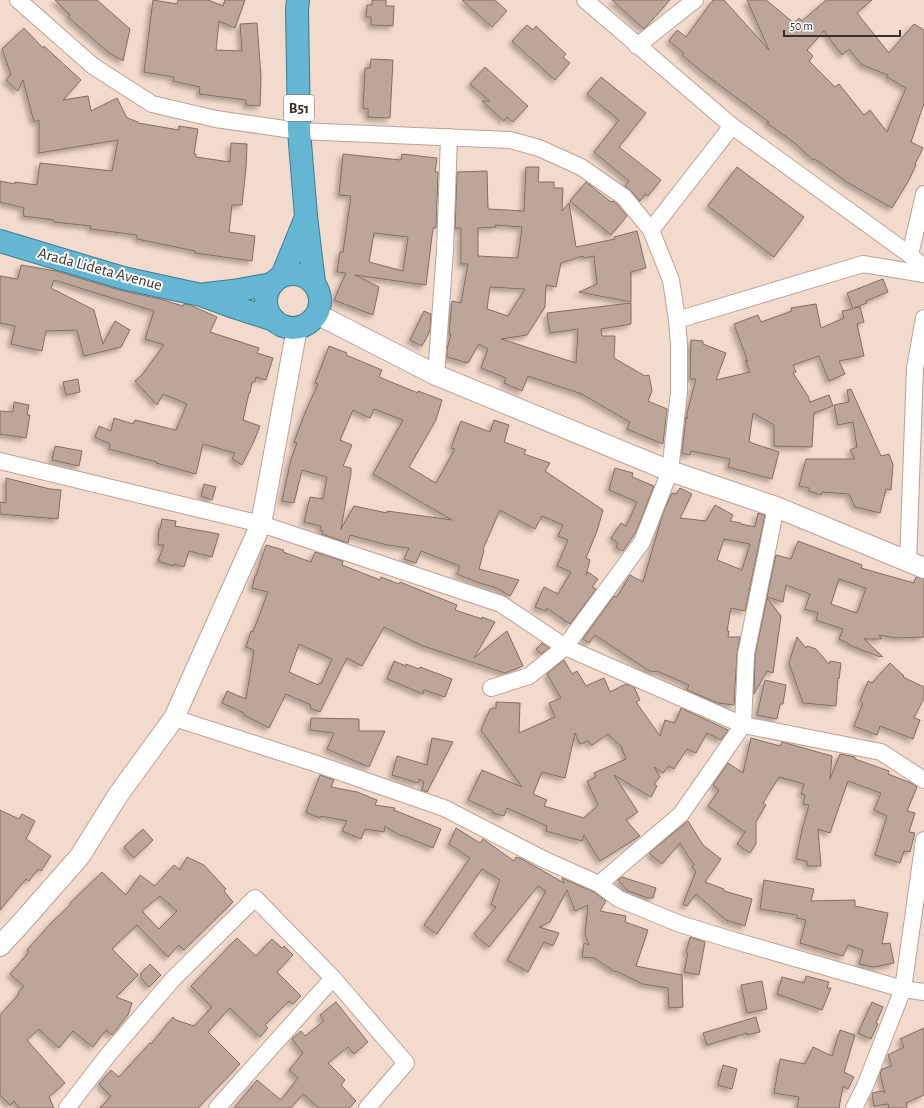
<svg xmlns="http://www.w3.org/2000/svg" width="924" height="1108" viewBox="0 0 924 1108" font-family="'Alegreya Sans',sans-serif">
	<defs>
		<filter id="shadow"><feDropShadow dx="-3.5" dy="3.5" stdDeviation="2" flood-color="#0004"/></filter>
	</defs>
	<rect width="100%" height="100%" fill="#f2dacc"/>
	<!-- building -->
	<g fill="#bca699" stroke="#836e62" fill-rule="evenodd" filter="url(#shadow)">
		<path d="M55,0H97L130,29L123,61L108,52L68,17L70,15Z"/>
		<path d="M153,0L177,4L178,0H208L223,6L225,0H245L235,28L219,21L216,50L242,51L240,24L257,23L261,77L260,106L246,105V100L199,94L200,87L173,81L174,77L144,72Z"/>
		<path d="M372,0H386V6H394L393,26L371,25V17H366L367,5H372Z"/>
		<path d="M462,0H495L507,11L492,27Z"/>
		<path d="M612,0H670L644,29Z"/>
		<path d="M713,0H724L769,50L747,0H766L794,23L799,18L802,21L826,0H872L857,13L889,53L914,24L924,30V103L911,142L923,148L915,164L916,165L909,180L892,208L847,182L815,159L813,160L796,144L767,123L769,122L706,75L682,55L684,53L669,41L677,30L686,37ZM824,31L842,55L849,49L862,65L888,75L887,77L906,88L887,132L870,110L864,115L839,84L835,87L809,61L813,56L807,50Z"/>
		<path d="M527,25L533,30L536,26L566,54L563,57L570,63L555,80L512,41Z"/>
		<path d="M24,28L43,48L44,46L81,80L63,100L88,96L91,111L117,98L127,118L138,122V123L179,130V126L198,129L194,154H196V157L230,162L231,143L247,144L246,168L242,205H232L229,232L255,236L252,261L195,253V251L137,239V235L90,229L91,226L54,222V220L23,216L24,208L0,202V181L15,184V182L37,185L40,163L112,171L118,140L39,153V120L34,122L23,80L18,91L6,80L11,74L2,49Z"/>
		<path d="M371,59L393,60L390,118L368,117V109L363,108L365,68H370Z"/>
		<path d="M485,67L528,106L513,122L507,117L504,121L482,101H490L470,84Z"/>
		<path d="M601,77L646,113L619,147L661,180L648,196L645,194L640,201L631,191L625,186L629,181L594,152L619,120L587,94Z"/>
		<path d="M343,154L401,160L402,154L437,158L435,172H438L436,228H433L426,285L355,275L379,287L373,315L334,300L346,273L337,272L340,252H343L351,196L339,195ZM374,233L408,237L403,271L369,262Z"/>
		<path d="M526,167H539L538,182H554V188H563L562,211L569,203L576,247L615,239L614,237L637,231L646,268L631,272V302L579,292L597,284L594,256L584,258L583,256L561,263L556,287L546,285L545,307L527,335L501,339L576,363L578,329L550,333L547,313L631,303V324L601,329L602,336H615L614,358L645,376L649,375L652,391L648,401L667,409L663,444L627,429L630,422L582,394L528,376L522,391L504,383L506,378L481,368L488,349L479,344L468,363L447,357V349L451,334L449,333L452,301L461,303L468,264H461V228H455L457,172L487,171L488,209L524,211ZM495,225L522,227L518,258L478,256V228L496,227ZM490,287L525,289L508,316L487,309Z"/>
		<path d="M737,167L804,217L774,257L708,206Z"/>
		<path d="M586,182L611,202L613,201L617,204L627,216L611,235L570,201Z"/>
		<path d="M21,265L56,271L119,290L160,299L183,306L184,304L190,305L217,317L210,332L259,348L257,353L273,358L266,380L256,377L255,382H252L250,393H249L243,420L260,426L254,441L242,465L232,459L235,453L203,444L196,474L156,463L157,462L109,449L110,444L95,437L99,426L111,431L114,418L133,424L135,420L176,430L187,404L163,394L157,405L135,381L142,375L164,345L145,339L154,311L54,280L51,288L94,310L103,344L115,321L130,330L121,347L84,356L77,330L46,331L42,351L11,344L15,326L0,323V276L18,279Z"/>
		<path d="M883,279L888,292L866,301L867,303L854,308L860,307L864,322L857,324L864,356L839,361L845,374L829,381L819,356L793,365L796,372L793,373L808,396L810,402L829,395L833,406L814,413L812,447L774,446V425L753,413L749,442L779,452L772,479L728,467L730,459L691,451L690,455L682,453L686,417L687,419V413L696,379H690L691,340L703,341V344L726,353L716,380L750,372L745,360L748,362L734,324L758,315L761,322L792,311L791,308L816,304L821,328L844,318L842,311L853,309L847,293Z"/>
		<path d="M424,311L431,314L430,331L422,346L410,340Z"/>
		<path d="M329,346L347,353L346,355L382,370L379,377L418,393V391L442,400L436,420L409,467L436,483L455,449L451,448L461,421L490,432L494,420L509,425L504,442L526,450L524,454L550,463L545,471L603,510L597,531L586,558L590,560L586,575L588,572L598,579L592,587L596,589L570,624L547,608L546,611L535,607L544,587L558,594L571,572L557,566L568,540L558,536L563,525L542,516L535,529L500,510L483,549L484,550L479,569L519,580L510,596L497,588L480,583L457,574L460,566L421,551L416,563L404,559L409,548L387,545L350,535L348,543L322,534L323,531L320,530L321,526L304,522L310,497L323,499L327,477L302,470L294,503L282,501L291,459L297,443L294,442L305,413L318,384L315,383ZM374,409L403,420L373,474L452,520L387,511V513L354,506L341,529L351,473V468L343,466L352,445L340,440L353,410L370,418Z"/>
		<path d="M78,379L80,392L66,395L63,382Z"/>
		<path d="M851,389L881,456L889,454L893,465L891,490L886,489L880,513L855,507L849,494L822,492L821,495L809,491V488L799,486L806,459H855L850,450L857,447L853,422L838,425L834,405L849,402L847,390Z"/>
		<path d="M14,402L29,405L27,415H30L26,438L0,434V411L13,412Z"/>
		<path d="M55,446L82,451L79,466L52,460Z"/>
		<path d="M615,468L633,473L632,477L654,486L636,532L623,551L616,547L618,543L611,538L621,523L626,526L637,502L609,490Z"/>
		<path d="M6,478L50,489L61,490L58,519L0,514V502L6,503Z"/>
		<path d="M204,484L216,487L212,500L201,496Z"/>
		<path d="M680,488L692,494L680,518L706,521L715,505L733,515L730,521L741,523V524L755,527L758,513L765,515L745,611L731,608L727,631H729L728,637H740L737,654L734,705L718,703L687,690L689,685L657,671L651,672L595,635L589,643L583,639L614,596L617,597L630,575L643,582L663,513L672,493L676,494ZM724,539L750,544L742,570L717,560Z"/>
		<path d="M162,519L176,521L175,526L219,534L212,557L189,551L184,567L174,564L173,566L158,561L164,545H158L159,529H160Z"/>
		<path d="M798,541L862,565L861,568L914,583L916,577L924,579V637L896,638L879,635L882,639H864L883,657L881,656L880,657L849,645V644L839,639L843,629L816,620L818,613L805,609L810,594L786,585L783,602L767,597L776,555L791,559ZM839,579L866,588L857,613L831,604Z"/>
		<path d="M266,545L284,550L283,552L311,562L315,552L343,561L342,565L380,580L381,577L399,584L400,582L457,605L455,610L482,619V617L495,622L474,658L507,631L523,666L505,673L423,646L384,627L362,666L347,658L320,712L310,708L311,705L286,694L269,728L244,715V713L222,703L227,691L246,699L254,650L246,647L251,631L253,632L268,592L252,588L255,576H256ZM299,644L332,659L321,684L319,683L318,685L289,672Z"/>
		<path d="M767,598L781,616L773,673L767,671L754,694L755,655Z"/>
		<path d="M797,637L806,648L807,646L816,649L829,664L830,661L841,663L839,679L838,678L836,706L803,703L789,663Z"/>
		<path d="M542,643L549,648L541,654L536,649Z"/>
		<path d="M564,660L572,674L577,671L586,686L604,678L610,692L626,684L634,687L640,700L636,702L660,736L665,720L675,723L681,708L728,730L721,740L707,733L696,753L687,749L674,769L669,766L663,773L654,767L660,777L654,784L657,786L651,797L614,775L638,812L626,820L640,836L600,861L584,835L582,841L546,831L547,826L507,808L504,816L493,813V811L468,800L482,770L522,787L481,730L490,709L496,708V702L520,703L519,733L555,717L549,703L561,698L547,674ZM575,733L580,744L588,741L592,745L608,734L621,746L626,759L594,773L596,777L587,781L598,805L584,818L544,806L547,800L533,794L542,772L565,778Z"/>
		<path d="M394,661L406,666V664L419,669L420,667L452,679L445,697L424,690L423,694L387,679Z"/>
		<path d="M890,663L904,676L903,677L924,687V698L914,718L920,720L913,739L880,726L877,735L854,726L863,703L860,701L868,681L872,683Z"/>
		<path d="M765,680L786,685L783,704H780L777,719L757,715Z"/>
		<path d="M311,718L359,719V731H385L369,767L327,749L334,733L310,730Z"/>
		<path d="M432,738L453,742L427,792L422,790L424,782L419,779L418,783L392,775L397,756L427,765Z"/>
		<path d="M751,738L780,746L782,742L832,756L830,779L840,754L855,757V759L889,771L888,774L911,783L917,787L907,811L915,813L909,832L915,833L910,852L904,851L900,863L875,855L887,816L874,810L881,793L848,781L830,833L818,829L821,866H807V861L796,859L802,830L809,805L803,804L805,795L801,794L804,784L779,777L763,803L766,805L756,822V844L750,853L737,844L745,832L708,806L719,790L713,785L728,763L743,773Z"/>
		<path d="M320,775L334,780L331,787L357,792L377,800L375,805L395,808L394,810L441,829L433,848L402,835L401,836L385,826L384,832L365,829L361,839L342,831L347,821L321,816L320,818L306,812Z"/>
		<path d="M0,810L19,819L22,814L35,821L26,839L51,856L41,871L38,869L29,881L26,879L0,910Z"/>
		<path d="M688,821L703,845L721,859L705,882L724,889V891L752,899L745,926L726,920L696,894L687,906L683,904L696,871L692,867L694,865L680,843L662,864L649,853Z"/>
		<path d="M456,828L480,843L483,839L514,861L516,857L522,859L564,883L562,878L594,892L606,901L600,911L626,916L625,922L648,930L636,966L682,975L683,1007L669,1008L668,988L643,984L616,971L615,972L594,958L582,957L584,943L589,945L585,934L588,905L575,911L567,890L550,922L539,927L559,933L553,946L544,942L528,972L507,960L546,891L538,886L489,947L474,934L496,907L491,904L500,880L482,869L437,934L424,925L470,858L449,844Z"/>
		<path d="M143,829L153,840L134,858L124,847Z"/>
		<path d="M187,857L204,865L226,889L224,891L233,902L184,950L179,945L168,957L137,925L112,949L138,975L116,997L132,1003L128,1015L112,1035L106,1030L93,1047L73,1031L59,1048L39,1029L27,1040L65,1083L49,1097L54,1108H19L14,1101L10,1105L0,1095V1015L19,994L18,993L24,986L10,974L29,952L27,950L52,922L71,904L70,903L102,872L126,895L140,875L155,886L174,865L180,870ZM160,896L177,911L159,929L142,911Z"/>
		<path d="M622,877L656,888L653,898H648L628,891L618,880Z"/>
		<path d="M764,880L814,889L811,901L855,900V906L888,913L882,944L890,943L894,963L874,967L859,964L863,950L848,945L843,956L800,943L806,920L797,918V915L760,909Z"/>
		<path d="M690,937L705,942L699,975L684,972L688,953L686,952Z"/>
		<path d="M237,938L256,956L272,939L282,948L284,946L293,955L277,972L301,996L293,1004L289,1001L265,1025L268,1028L260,1037L230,1008L208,1032L240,1064L198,1108H100L111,1096L99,1084L111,1070L119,1077L150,1043L151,1044L173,1017L176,1020L194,1026L212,1007L191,986Z"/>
		<path d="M150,964L161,975L149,987L141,978V973Z"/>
		<path d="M806,976L829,982L827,988H831L822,1010L777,994L782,977L804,983Z"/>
		<path d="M762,981L767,1009L747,1013L741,985Z"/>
		<path d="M336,1002L368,1042L354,1054L348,1047L328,1063L345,1080L341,1085L356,1101L349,1108H319L303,1094L291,1108H234L257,1080L281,1100L298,1078L289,1070L303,1053L292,1039L301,1031L305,1036L324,1021L320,1015Z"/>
		<path d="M872,1002L883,1007L876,1023L878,1024L871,1039L858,1033Z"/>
		<path d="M756,1017L760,1032L747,1035V1033L707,1045L703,1033Z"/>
		<path d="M924,1028V1095L906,1103L907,1108H889L888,1104L874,1106L872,1093L882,1091L885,1093L880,1074L882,1069L892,1066L888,1055L904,1047L900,1039Z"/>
		<path d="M840,1030L855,1035L844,1072L854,1077L848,1089L843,1086L839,1108H797L799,1097L774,1093L780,1059L805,1064L813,1047L832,1056Z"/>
		<path d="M723,1065L737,1069L732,1089L718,1085Z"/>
	</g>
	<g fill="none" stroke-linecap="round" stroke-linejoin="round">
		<!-- minor casing -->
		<g stroke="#b9a396" stroke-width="18">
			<g id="minor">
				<path d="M18,0L93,66L152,104L216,119L299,131L510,140L539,148L581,167L624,197L651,230L671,280L677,320L679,344V392L670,471L642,542L565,647L529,676L491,688"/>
				<path d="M585,0L732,126L910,255L924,268"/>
				<path d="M637,46L695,0"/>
				<path d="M651,230L732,126"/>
				<path d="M910,255L924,194"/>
				<path d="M677,320L863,264L924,274"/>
				<path d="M436,375L445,250L449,137"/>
				<path d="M0,461L261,524L501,604L565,647L743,725L881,752L924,780"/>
				<path d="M908,562L915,368L924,318"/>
				<path d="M174,718L314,763L444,808L545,860L599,884L619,899L680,924L732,940L903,989L924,992"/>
				<path d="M599,884L681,814L743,725L746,654L776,507"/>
				<path d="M67,1108L108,1055L173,979L255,898L333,978L406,1063L367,1108"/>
				<path d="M217,1108L333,978"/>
				<path d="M854,1108L865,1086L903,989L924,840"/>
			</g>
		</g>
		<!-- tertiary casing -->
		<g stroke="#b9a396" stroke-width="22">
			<g id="tertiary">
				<path d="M317,314L436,375L670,471L776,507L924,568"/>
				<path d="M0,946L23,921L80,856L118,795L174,718L261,524L297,328"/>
			</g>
		</g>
		<!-- trunk casing -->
		<g stroke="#3b7b91" stroke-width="24">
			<g id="trunk">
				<path d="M298,0L297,9L299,131L306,216L314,283"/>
				<path d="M0,241L123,278L201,295L231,306L274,320"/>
				<circle cx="293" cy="301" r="27"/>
				<path d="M282,276L306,217"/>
				<path d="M206,294L233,291L272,284"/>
			</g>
		</g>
		<!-- minor -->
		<use href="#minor" stroke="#fff" stroke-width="16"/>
		<!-- tertiary -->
		<use href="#tertiary" stroke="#fff" stroke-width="20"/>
		<!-- trunk -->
		<use href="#trunk" stroke="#64b6d3" stroke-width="22"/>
	</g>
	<g text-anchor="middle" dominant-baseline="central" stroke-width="4" stroke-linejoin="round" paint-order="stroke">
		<!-- shield labels -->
		<rect fill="#fff" stroke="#746d6a" stroke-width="1" x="284" y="95" width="30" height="26" rx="3"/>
		<g font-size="15" font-weight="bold" fill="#382f2a">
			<text x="299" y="108">B51</text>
		</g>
		<!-- street labels -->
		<g font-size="16" fill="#382f2a" stroke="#fff">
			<text transform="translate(100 269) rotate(15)">Arada Lideta Avenue</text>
		</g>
	</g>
	<!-- scale -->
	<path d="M784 30v6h116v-6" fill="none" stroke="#382f2a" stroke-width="2"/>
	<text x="790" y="30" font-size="12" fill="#382f2a" stroke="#ffffff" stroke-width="3" paint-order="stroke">50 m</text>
</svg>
